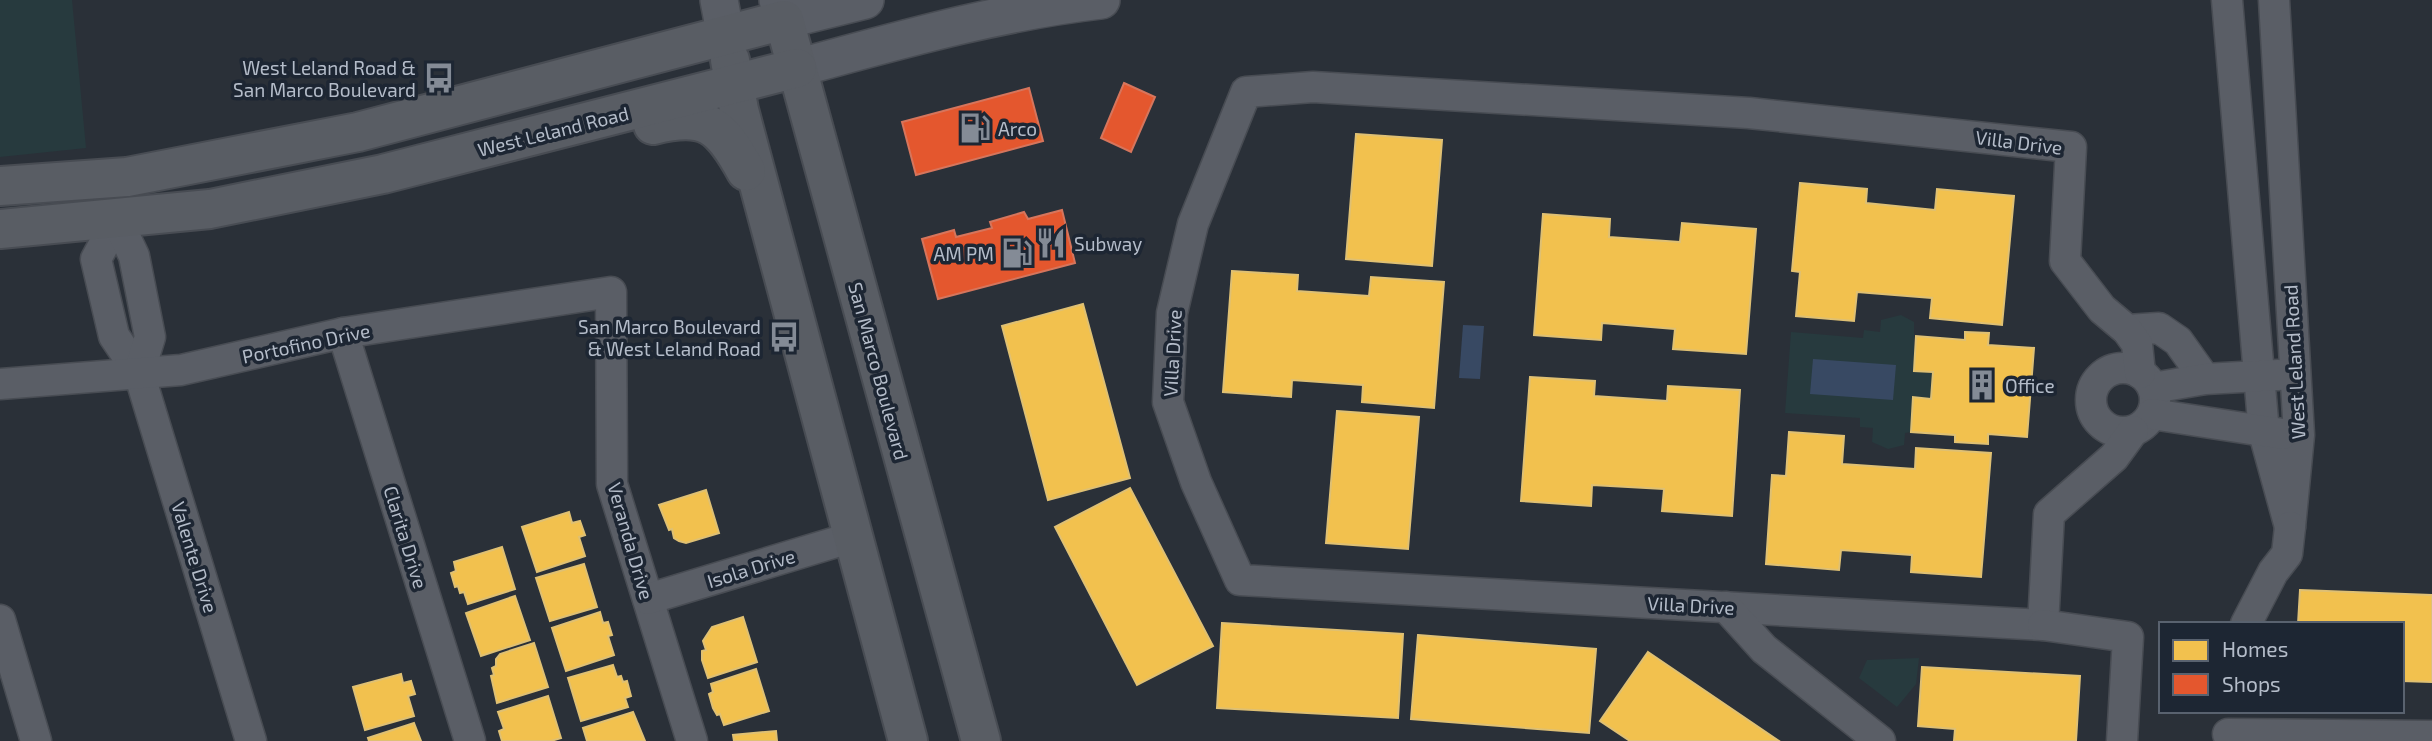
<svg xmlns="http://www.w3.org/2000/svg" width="2432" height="741" viewBox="0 0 2432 741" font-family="'Exo 2',sans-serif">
	<rect width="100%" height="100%" fill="#2a3038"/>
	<!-- green -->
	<g fill="#273a3e">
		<path d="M0,0H72L86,148L0,157Z"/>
		<path d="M1901,315L1914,322V371L1933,372L1931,399L1911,432L1905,433L1904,445L1888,449L1872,442L1873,428L1860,427V418L1785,413L1791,332L1863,338L1864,330L1880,332L1881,320Z"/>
		<path d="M1919,658L1916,684L1897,707L1859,678L1867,660Z"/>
	</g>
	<!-- water -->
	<g fill="#384963">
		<path d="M1463,325L1484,326L1480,379L1459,378Z"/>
		<path d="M1813,359L1896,365L1893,400L1810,394Z"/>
	</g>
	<!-- homes -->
	<g fill="#f2c14e" stroke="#dfc073" stroke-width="2">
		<path d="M1356,134L1442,140L1432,266L1346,259Z"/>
		<path d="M1800,183L1867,189L1866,203L1935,210L1937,189L2014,196L2002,325L1930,318L1932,298L1857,292L1854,321L1796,316L1800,272L1792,271Z"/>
		<path d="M1543,214L1610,219L1609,237L1680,242L1682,223L1756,229L1746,354L1673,349L1675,329L1602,323L1601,340L1534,335Z"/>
		<path d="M1232,271L1298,275L1297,291L1369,296L1371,277L1444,282L1434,408L1362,402L1363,385L1292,380L1291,397L1223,392Z"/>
		<path d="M1083,304L1130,478L1048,500L1002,326Z"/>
		<path d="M1965,332L1989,333L1988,345L2034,348L2027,437L1988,434V444L1955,442V435L1911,432L1913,397L1931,399L1933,372L1914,371L1916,336L1965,340Z"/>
		<path d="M1530,377L1595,381L1594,396L1667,401L1668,386L1740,390L1732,516L1662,511L1664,489L1592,485L1591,506L1521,501Z"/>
		<path d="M1337,411L1419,417L1408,549L1326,543Z"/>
		<path d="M1789,432L1844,436L1842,464L1915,469L1916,448L1991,453L1981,577L1911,572L1912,555L1841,550L1839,570L1766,564L1772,475L1786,476Z"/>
		<path d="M1130,488L1213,646L1137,685L1055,527Z"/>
		<path d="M706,490L719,533L686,543L679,541L674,538L672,529L669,530L659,505Z"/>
		<path d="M569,512L572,523L580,521L585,535L579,537L585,556L537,572L522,527Z"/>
		<path d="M502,547L515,589L468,604L464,592L460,593L458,586L455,587L451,573L456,571L454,562Z"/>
		<path d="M584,564L597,607L550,621L536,578Z"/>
		<path d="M2300,590L2432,595V682L2402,681V624H2298Z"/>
		<path d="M515,596L530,640L481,656L466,613Z"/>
		<path d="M600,612L603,623L608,622L612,635L608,636L614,655L566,671L552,628Z"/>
		<path d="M743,617L757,662L708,678L702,660V651L706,650L703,641L712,627Z"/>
		<path d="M1222,623L1403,634L1398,718L1217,708Z"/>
		<path d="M1418,635L1596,649L1589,733L1411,719Z"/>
		<path d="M534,643L548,687L497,703L491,676L494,675L492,668L496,666V659L500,654Z"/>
		<path d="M1648,652L1779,741H1630L1600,721Z"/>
		<path d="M613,665L617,677L621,676L623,682L627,681L631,696L625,698L628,707L581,721L568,678Z"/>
		<path d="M1922,667L2080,676L2076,741H1954L1955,729L1918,726Z"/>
		<path d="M756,669L769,711L724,725L720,714L717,715L713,708L709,694L713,692L711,684Z"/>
		<path d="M401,674L403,683L411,681L415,694L408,696L414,716L365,730L353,687Z"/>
		<path d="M548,696L561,738L551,741H502L499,731L504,729L498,712Z"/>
		<path d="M633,712L645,741H587L583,728Z"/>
		<path d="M414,723L421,741H369L368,738Z"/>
		<path d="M776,731L777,741H734L733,735Z"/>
	</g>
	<!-- shops -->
	<g fill="#e4572e" stroke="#d6755c" stroke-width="2">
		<path d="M1124,83L1155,97L1131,152L1101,138Z"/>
		<path d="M1029,88L1043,141L916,175L902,122Z"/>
		<path d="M1062,210L1075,263L938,299L922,239L954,230L956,237L992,228L990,222L1024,212L1028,219Z"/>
	</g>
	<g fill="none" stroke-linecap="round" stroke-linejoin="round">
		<!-- minor casing -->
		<g stroke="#484c53" stroke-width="33">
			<g id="minor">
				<path d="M2227,0L2264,433L2290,527L2299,435L2274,0"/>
				<path d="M117,220L96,259L114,336L139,373L251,741"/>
				<path d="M117,220L134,256L150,337L139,373"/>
				<path d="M2127,330L2159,328L2178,341L2205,379"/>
				<path d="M343,333L470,741"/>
				<circle cx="2123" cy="400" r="32"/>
				<path d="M0,384L181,370L343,333L611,292L612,484L692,741"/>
				<path d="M2153,388L2205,379L2278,375"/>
				<path d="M2152,414L2283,434"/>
				<path d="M2133,431L2114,457L2049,514L2043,625L1240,580L1196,482L1168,402L1172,313L1193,224L1246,92L1313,87L1749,113L2071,147L2065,261L2102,309L2127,330L2137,344L2140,373"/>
				<path d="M648,599L853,537"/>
				<path d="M1726,607L1764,649L1880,741"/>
				<path d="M0,620L36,741"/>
				<path d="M2246,624L2273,572L2287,554L2290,527"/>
				<path d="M2043,625L2128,637L2122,741"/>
				<path d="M2228,734L2432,736"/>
			</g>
		</g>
		<!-- tertiary casing -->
		<g stroke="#484c53" stroke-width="40">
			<g id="tertiary">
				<path d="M719,0L726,37"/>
				<path d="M778,0L784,20L865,0"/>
				<path d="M797,68C897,41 997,12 1101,0"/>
			</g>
		</g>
		<!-- secondary casing -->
		<g stroke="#484c53" stroke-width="42">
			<g id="secondary">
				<path d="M730,60L739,110L908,741"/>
				<path d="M653,125C706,112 720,124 746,171"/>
				<path d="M0,186L127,177L358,132L784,20L981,741"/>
				<path d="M0,229L210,209L383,174L797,68"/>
			</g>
		</g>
		<!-- minor -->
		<use href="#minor" stroke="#5a5e66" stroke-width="30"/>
		<!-- tertiary -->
		<use href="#tertiary" stroke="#5a5e66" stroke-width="37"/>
		<!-- secondary -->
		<use href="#secondary" stroke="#595d64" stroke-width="38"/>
	</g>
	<!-- icons -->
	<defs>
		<g id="bus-bare" transform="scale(2.415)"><path d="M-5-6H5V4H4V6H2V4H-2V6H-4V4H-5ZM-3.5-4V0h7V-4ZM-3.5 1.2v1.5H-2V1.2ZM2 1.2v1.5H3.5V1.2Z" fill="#848b96" stroke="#1d2633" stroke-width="2.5" paint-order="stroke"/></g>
		<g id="fuel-bare" transform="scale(2.415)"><path d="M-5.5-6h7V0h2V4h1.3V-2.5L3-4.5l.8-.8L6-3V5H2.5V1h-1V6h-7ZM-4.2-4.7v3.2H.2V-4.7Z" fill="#848b96" stroke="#1d2633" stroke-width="2.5" paint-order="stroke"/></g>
		<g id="restaurant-bare" transform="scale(2.415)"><path d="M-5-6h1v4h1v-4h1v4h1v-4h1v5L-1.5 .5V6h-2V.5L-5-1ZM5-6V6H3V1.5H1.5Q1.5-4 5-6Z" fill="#848b96" stroke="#1d2633" stroke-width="2.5" paint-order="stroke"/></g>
		<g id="building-bare" transform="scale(2.415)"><path d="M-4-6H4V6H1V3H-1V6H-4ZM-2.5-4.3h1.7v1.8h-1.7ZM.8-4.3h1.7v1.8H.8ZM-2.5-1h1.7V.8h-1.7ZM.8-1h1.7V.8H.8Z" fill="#848b96" stroke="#1d2633" stroke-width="2.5" paint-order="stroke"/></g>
	</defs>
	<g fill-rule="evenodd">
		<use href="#bus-bare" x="439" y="78"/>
		<use href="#fuel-bare" x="975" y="128"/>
		<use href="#restaurant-bare" x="1051" y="243"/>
		<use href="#fuel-bare" x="1017" y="253"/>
		<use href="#bus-bare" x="784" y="337"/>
		<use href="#building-bare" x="1982" y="385"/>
	</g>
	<g text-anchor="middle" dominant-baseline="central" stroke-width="7" stroke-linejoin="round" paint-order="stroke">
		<!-- poi labels -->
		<g font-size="19" fill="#b4bcc9" stroke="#1d2633" text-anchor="end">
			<text x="416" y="67">West Leland Road &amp;<tspan x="416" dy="22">San Marco Boulevard</tspan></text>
			<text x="998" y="128" text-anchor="start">Arco</text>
			<text x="1074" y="243" text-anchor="start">Subway</text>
			<text x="994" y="253">AM PM</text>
			<text x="761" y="326">San Marco Boulevard<tspan x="761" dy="22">&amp; West Leland Road</tspan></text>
			<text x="2005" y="385" text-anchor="start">Office</text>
		</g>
		<!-- street labels -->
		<g font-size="19" fill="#b4bcc9" stroke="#1d2633">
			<text transform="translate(553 131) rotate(-14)">West Leland Road</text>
			<text transform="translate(2019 142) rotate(7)">Villa Drive</text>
			<text transform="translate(306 343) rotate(-12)">Portofino Drive</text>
			<text transform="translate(1172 353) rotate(-87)">Villa Drive</text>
			<text transform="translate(2294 362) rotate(-93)">West Leland Road</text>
			<text transform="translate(879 371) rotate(75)">San Marco Boulevard</text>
			<text transform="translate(406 537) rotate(73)">Clarita Drive</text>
			<text transform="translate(631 541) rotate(74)">Veranda Drive</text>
			<text transform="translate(195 557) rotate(73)">Valente Drive</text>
			<text transform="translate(751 568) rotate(-17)">Isola Drive</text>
			<text transform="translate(1691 605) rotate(3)">Villa Drive</text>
		</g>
	</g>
	<!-- legend -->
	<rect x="2159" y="622" width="245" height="91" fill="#1d2633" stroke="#59626f" stroke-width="2"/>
	<rect x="2173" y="640" width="35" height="21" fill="#f2c14e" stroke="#59626f" stroke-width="2"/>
	<text x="2222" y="657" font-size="21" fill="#b4bcc9">Homes</text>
	<rect x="2173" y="674" width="35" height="21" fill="#e4572e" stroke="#59626f" stroke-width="2"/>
	<text x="2222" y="692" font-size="21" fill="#b4bcc9">Shops</text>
</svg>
